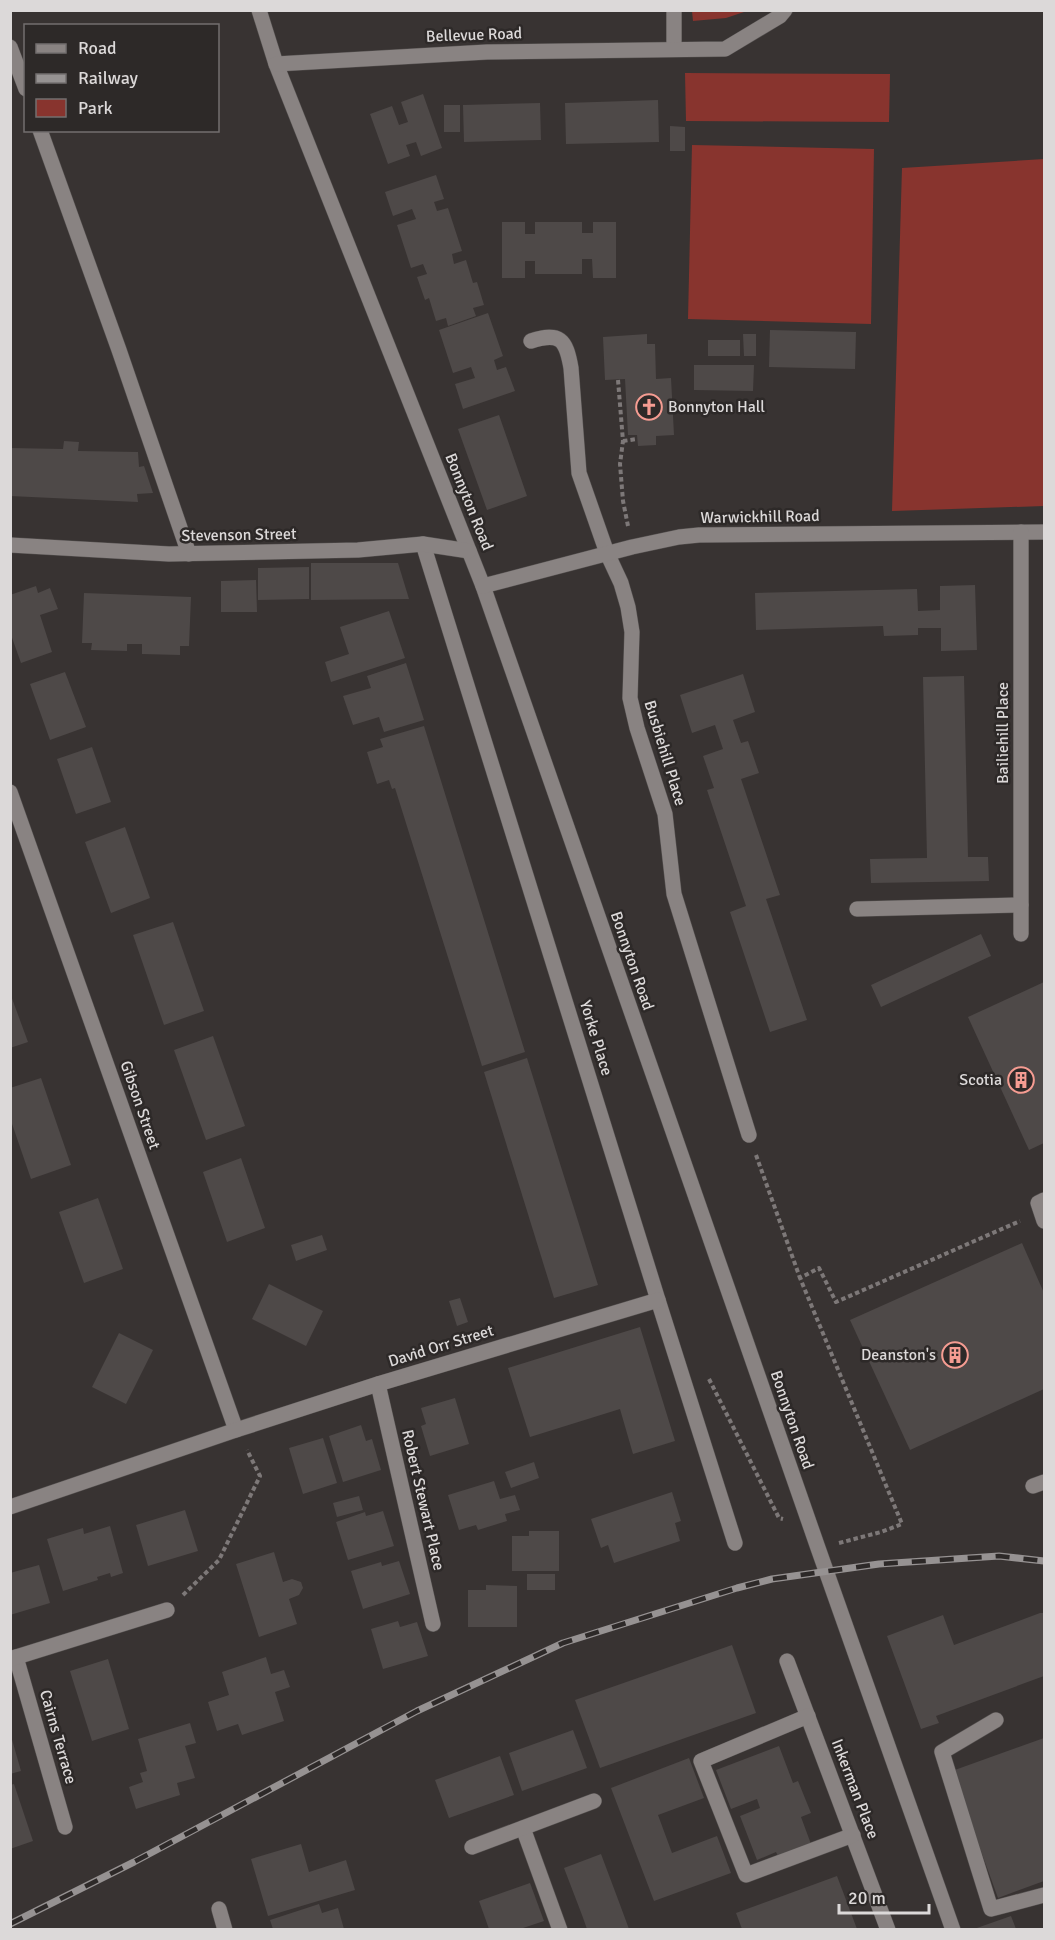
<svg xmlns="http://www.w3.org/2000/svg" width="1055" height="1940" viewBox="0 0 1055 1940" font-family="Signika,sans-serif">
	<rect width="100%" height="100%" fill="#383332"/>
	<!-- green -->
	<g fill="#88342e">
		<path d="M692,11V10L747,11L726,18L693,21Z"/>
		<path d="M685,73L890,74L889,122L686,121Z"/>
		<path d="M692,145L874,149L871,324L688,319Z"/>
		<path d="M1044,159V506L892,511L902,168Z"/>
	</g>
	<!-- building -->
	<g fill="#4e4948">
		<path d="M423,94L442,148L421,156L416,142L406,145L410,156L388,164L370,114L392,106L399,125L408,122L401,102Z"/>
		<path d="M658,100L659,142L566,144L565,103Z"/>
		<path d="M540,103L541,140L464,142L463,105Z"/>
		<rect x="444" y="105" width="16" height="27"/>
		<path d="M670,126L685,127V151H670Z"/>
		<path d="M436,175L444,199L434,202L437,211L448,208L462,251L452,254L454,264L466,260L473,283L477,282L484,305L473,308L476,316L448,326L446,318L436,321L429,298L425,300L417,277L427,274L423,264L411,268L397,225L416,219L412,209L393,216L385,192Z"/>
		<path d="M502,222H525V234H535V222H582V233H593V222H616V278H593L592,259H582V274H535V261H525V278H502Z"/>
		<path d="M488,313L503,356L494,360L497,370L506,367L515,391L463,409L455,384L475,378L471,367L453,373L439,330Z"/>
		<path d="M770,330L856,332L855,369L769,367Z"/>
		<path d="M647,334V344H655L656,379L671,378L674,435L656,436V445L638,446L637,435H628L625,379L605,380L603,337Z"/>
		<path d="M743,334H756V356H744Z"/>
		<rect x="708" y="340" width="32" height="16"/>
		<path d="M694,365H754L753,391L694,390Z"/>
		<path d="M499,415L527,496L487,510L458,429Z"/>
		<path d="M64,441L79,442L78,451L138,452L139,467L144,466L153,493L137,494L138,502L10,496V448L63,449Z"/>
		<path d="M311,563H398L409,599L311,600Z"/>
		<path d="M309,567V599L258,600V568Z"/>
		<path d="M256,580L257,612H221V581Z"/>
		<path d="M975,585L977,650L941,651V628H918V635L884,636L883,626L756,630L755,593L917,589L918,611L940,610V586Z"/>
		<path d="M36,586L38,593L50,588L58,609L40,615L52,652L21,663L10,632V595Z"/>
		<path d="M84,593L191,597L189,646H180V655L142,654V644H127V651L91,650L92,643H82Z"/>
		<path d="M389,611L405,658L331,682L325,662L349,654L340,627Z"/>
		<path d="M406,663L424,720L384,732L379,717L353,725L343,696L371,688L367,676Z"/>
		<path d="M65,672L86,727L50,740L30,684Z"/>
		<path d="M743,674L755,712L733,720L741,743L748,741L759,773L741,779L780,895L766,899L807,1020L770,1032L730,912L746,906L707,790L714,788L703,756L723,749L715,725L692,733L680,695Z"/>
		<path d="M964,676L968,857H988L989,881L871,883L870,859L927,858L923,677Z"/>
		<path d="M424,726L525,1052L482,1066L395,788L392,789L389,780L377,784L367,752L383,747L380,739Z"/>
		<path d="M92,747L111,802L76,814L57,759Z"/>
		<path d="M125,827L150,898L111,913L85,842Z"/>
		<path d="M173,922L204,1011L164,1025L133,935Z"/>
		<path d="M981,934L991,956L881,1007L871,985Z"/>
		<path d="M1044,982V1143L1029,1150L968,1017Z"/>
		<path d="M10,993L28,1042L10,1048Z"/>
		<path d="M213,1036L245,1126L206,1140L174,1050Z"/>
		<path d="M527,1058L598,1285L554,1298L484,1072Z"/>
		<path d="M41,1078L71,1165L31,1179L10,1118V1088Z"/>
		<path d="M241,1158L265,1228L227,1242L203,1172Z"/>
		<path d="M98,1198L123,1269L84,1283L59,1212Z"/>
		<path d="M322,1235L327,1250L296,1261L291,1245Z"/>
		<path d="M1022,1243L1044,1293V1389L910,1450L850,1320Z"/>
		<path d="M269,1284L323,1311L306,1346L252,1319Z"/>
		<path d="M460,1298L468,1322L457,1326L449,1301Z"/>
		<path d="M640,1327L675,1441L633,1454L620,1409L530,1437L508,1368Z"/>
		<path d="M119,1333L153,1350L126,1404L92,1387Z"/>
		<path d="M455,1398L469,1444L430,1456L421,1426L426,1424L421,1408Z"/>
		<path d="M361,1425L366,1441L372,1439L381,1470L343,1482L329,1436Z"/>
		<path d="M323,1438L337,1483L303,1494L289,1448Z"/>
		<path d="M534,1462L539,1478L511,1488L505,1472Z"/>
		<path d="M494,1481L500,1499L515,1495L520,1510L505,1514L507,1521L478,1530L476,1525L459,1530L448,1495Z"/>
		<path d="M672,1492L681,1521L675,1523L680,1541L614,1563L608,1545L601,1548L591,1519Z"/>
		<path d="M359,1496L363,1510L337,1517L333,1503Z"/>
		<path d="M185,1510L198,1551L148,1566L136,1525Z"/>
		<path d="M383,1511L394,1546L348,1560L336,1522L365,1512L366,1516Z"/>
		<path d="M110,1526L123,1573L111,1577L110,1573L97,1577L98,1580L63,1591L47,1539L83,1528L84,1534Z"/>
		<path d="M529,1531H559V1571H512V1536H529Z"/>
		<path d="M274,1552L283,1582L292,1579L301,1582L303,1588L299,1595L289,1599L297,1624L259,1637L236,1564Z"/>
		<path d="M399,1561L410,1594L363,1609L351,1571L381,1562L382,1566Z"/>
		<path d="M39,1565L50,1603L10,1615V1573Z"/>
		<rect x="527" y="1574" width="28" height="16"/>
		<path d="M486,1585L517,1586V1627H468V1590H486Z"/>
		<path d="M1040,1613H1044V1676L936,1716L939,1723L921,1729L887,1636L943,1615L954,1645Z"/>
		<path d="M398,1621L400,1627L417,1622L428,1656L383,1669L371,1629Z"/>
		<path d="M732,1645L756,1713L600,1768L575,1700Z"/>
		<path d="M266,1657L271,1674L284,1670L290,1687L275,1692L284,1721L242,1735L238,1724L217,1731L208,1702L229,1695L222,1672Z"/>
		<path d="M108,1659L129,1729L92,1741L70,1671Z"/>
		<path d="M190,1723L196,1743L185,1746L195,1778L177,1783L180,1795L136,1809L129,1787L143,1782L140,1773L147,1771L138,1739Z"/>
		<path d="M573,1730L587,1768L522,1791L509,1753Z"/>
		<path d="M11,1736L21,1771L10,1774V1737Z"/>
		<path d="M1044,1738V1881L998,1898L952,1771Z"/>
		<path d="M779,1746L793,1783L798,1781L811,1813L801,1817L811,1844L778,1856L776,1852L757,1860L740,1816L760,1808L757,1799L731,1809L716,1770Z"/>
		<path d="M500,1756L514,1795L449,1818L435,1780Z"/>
		<path d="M689,1758L704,1798L658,1815L672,1853L717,1836L731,1873L654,1901L611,1788Z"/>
		<path d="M14,1784L33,1841L10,1849V1785Z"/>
		<path d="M301,1844L309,1872L346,1860L355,1890L268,1916L251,1859Z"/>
		<path d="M601,1854L619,1902L629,1929H587L582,1915L564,1868Z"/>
		<path d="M837,1876L857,1929H742L736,1913Z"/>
		<path d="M530,1883L544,1921L520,1929H489L479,1901Z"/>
		<path d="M319,1904L322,1913L338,1908L344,1929H273L270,1920Z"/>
		<path d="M1011,1916L1016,1929H974Z"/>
	</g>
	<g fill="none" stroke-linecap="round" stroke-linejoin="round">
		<!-- minor casing -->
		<g stroke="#54504f" stroke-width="16">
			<g id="minor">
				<path d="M259,10L276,64L483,586L818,1548L953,1930"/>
				<path d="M10,47L26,89"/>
				<path d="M674,49V10"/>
				<path d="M276,64L487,52L725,49L780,16L785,10"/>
				<path d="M40,130L119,350L189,554"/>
				<path d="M531,341C560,332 566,339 571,368L579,473L607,553L621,583L628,607L632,632L630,698L637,728L665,814L674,894L749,1135"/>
				<path d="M423,544L658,1300L735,1543"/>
				<path d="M10,545L169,554L358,550L423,544L469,551"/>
				<path d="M483,586L632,547L679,537L699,535L1044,532"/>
				<path d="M10,792L236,1430"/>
				<path d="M857,909L1021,905"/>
				<path d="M1021,934V532"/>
				<path d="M1044,1200L1038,1203L1044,1221"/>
				<path d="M378,1384L433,1624"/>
				<path d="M1033,1486L1044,1482"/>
				<path d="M10,1507L236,1430L378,1384L658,1300"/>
				<path d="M16,1657L65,1827"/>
				<path d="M10,1659L167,1610"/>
				<path d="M787,1661L888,1930"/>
				<path d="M808,1716L701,1761L746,1875L853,1835"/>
				<path d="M996,1720L942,1752L991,1909L1044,1895"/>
				<path d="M523,1828L560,1930"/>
				<path d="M472,1847L594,1801"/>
				<path d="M219,1909L225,1930"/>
			</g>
		</g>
		<!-- path -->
		<g stroke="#7d7878" stroke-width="4" stroke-dasharray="4.5 3" stroke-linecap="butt">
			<path d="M618,380L623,441L620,464L623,501L628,526"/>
			<path d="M623,441L637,439"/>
			<path d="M756,1155L800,1278"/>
			<path d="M709,1379L779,1518L783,1519"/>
			<path d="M839,1543L881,1532L902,1524L800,1278L819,1268L836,1302L1020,1221"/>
			<path d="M183,1595L219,1560L260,1476L247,1450"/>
		</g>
		<!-- minor -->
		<use href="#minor" stroke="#898382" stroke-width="15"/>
		<!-- rail casing -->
		<g stroke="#969292" stroke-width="7">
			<path id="rail" d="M10,1924L134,1862L417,1711L563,1643L737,1588L772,1579L879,1564L999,1556L1044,1561"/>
		</g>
		<!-- rail -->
		<use href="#rail" stroke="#2d2928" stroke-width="4.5" stroke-dasharray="14" stroke-linecap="butt"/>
	</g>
	<!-- icons -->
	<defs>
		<g id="church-ring" transform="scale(1.35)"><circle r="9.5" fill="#2d2928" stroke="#f59c92" stroke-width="1.5"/><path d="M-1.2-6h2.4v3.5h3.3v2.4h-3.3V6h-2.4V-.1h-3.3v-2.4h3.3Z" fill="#f59c92"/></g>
		<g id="building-ring" transform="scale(1.35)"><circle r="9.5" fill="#2d2928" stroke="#f59c92" stroke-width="1.5"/><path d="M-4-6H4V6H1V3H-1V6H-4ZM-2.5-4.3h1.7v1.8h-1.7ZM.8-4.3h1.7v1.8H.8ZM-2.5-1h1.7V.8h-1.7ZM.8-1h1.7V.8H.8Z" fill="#f59c92"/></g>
	</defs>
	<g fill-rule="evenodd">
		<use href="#church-ring" x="649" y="407"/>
		<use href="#building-ring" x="1021" y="1080"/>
		<use href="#building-ring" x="955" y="1355"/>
	</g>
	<g text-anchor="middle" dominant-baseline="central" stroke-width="5" stroke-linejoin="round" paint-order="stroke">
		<!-- street labels -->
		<g font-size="16" fill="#dcd9d9" stroke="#2d2928">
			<text transform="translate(474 35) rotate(-2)">Bellevue Road</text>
			<text transform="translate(469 502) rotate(68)">Bonnyton Road</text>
			<text transform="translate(760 517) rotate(-1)">Warwickhill Road</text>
			<text transform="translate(239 535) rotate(-1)">Stevenson Street</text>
			<text transform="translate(1003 733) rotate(-90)">Bailiehill Place</text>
			<text transform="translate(665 753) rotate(73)">Busbiehill Place</text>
			<text transform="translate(632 961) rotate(71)">Bonnyton Road</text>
			<text transform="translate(596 1038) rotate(73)">Yorke Place</text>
			<text transform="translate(140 1105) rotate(71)">Gibson Street</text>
			<text transform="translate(441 1346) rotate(-17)">David Orr Street</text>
			<text transform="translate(792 1420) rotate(71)">Bonnyton Road</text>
			<text transform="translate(423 1500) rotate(77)">Robert Stewart Place</text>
			<text transform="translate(58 1737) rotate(74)">Cairns Terrace</text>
			<text transform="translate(855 1789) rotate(69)">Inkerman Place</text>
		</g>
		<!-- poi labels -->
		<g font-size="16" fill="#dcd9d9" stroke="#2d2928" text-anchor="end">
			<text x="668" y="407" text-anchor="start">Bonnyton Hall</text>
			<text x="1002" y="1080">Scotia</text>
			<text x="936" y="1355">Deanston's</text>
		</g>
	</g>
	<!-- border -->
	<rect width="1055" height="1940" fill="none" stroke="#dcd9d9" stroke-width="24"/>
	<!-- legend -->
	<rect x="24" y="24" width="195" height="108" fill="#2d2928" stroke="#736f6f" stroke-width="1.5"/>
	<rect x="36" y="44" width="30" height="9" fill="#898382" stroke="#736f6f" stroke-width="1.5"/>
	<text x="78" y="54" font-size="18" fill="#dcd9d9">Road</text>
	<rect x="36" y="74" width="30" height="9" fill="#969292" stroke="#736f6f" stroke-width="1.5"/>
	<text x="78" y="84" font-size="18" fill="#dcd9d9">Railway</text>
	<rect x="36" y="99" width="30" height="18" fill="#88342e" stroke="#736f6f" stroke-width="1.5"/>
	<text x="78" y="114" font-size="18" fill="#dcd9d9">Park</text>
	<!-- scale -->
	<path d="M839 1904v9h90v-9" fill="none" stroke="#dcd9d9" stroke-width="3"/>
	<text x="848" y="1904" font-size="18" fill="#dcd9d9" stroke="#2d2928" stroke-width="4.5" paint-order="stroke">20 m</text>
</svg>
